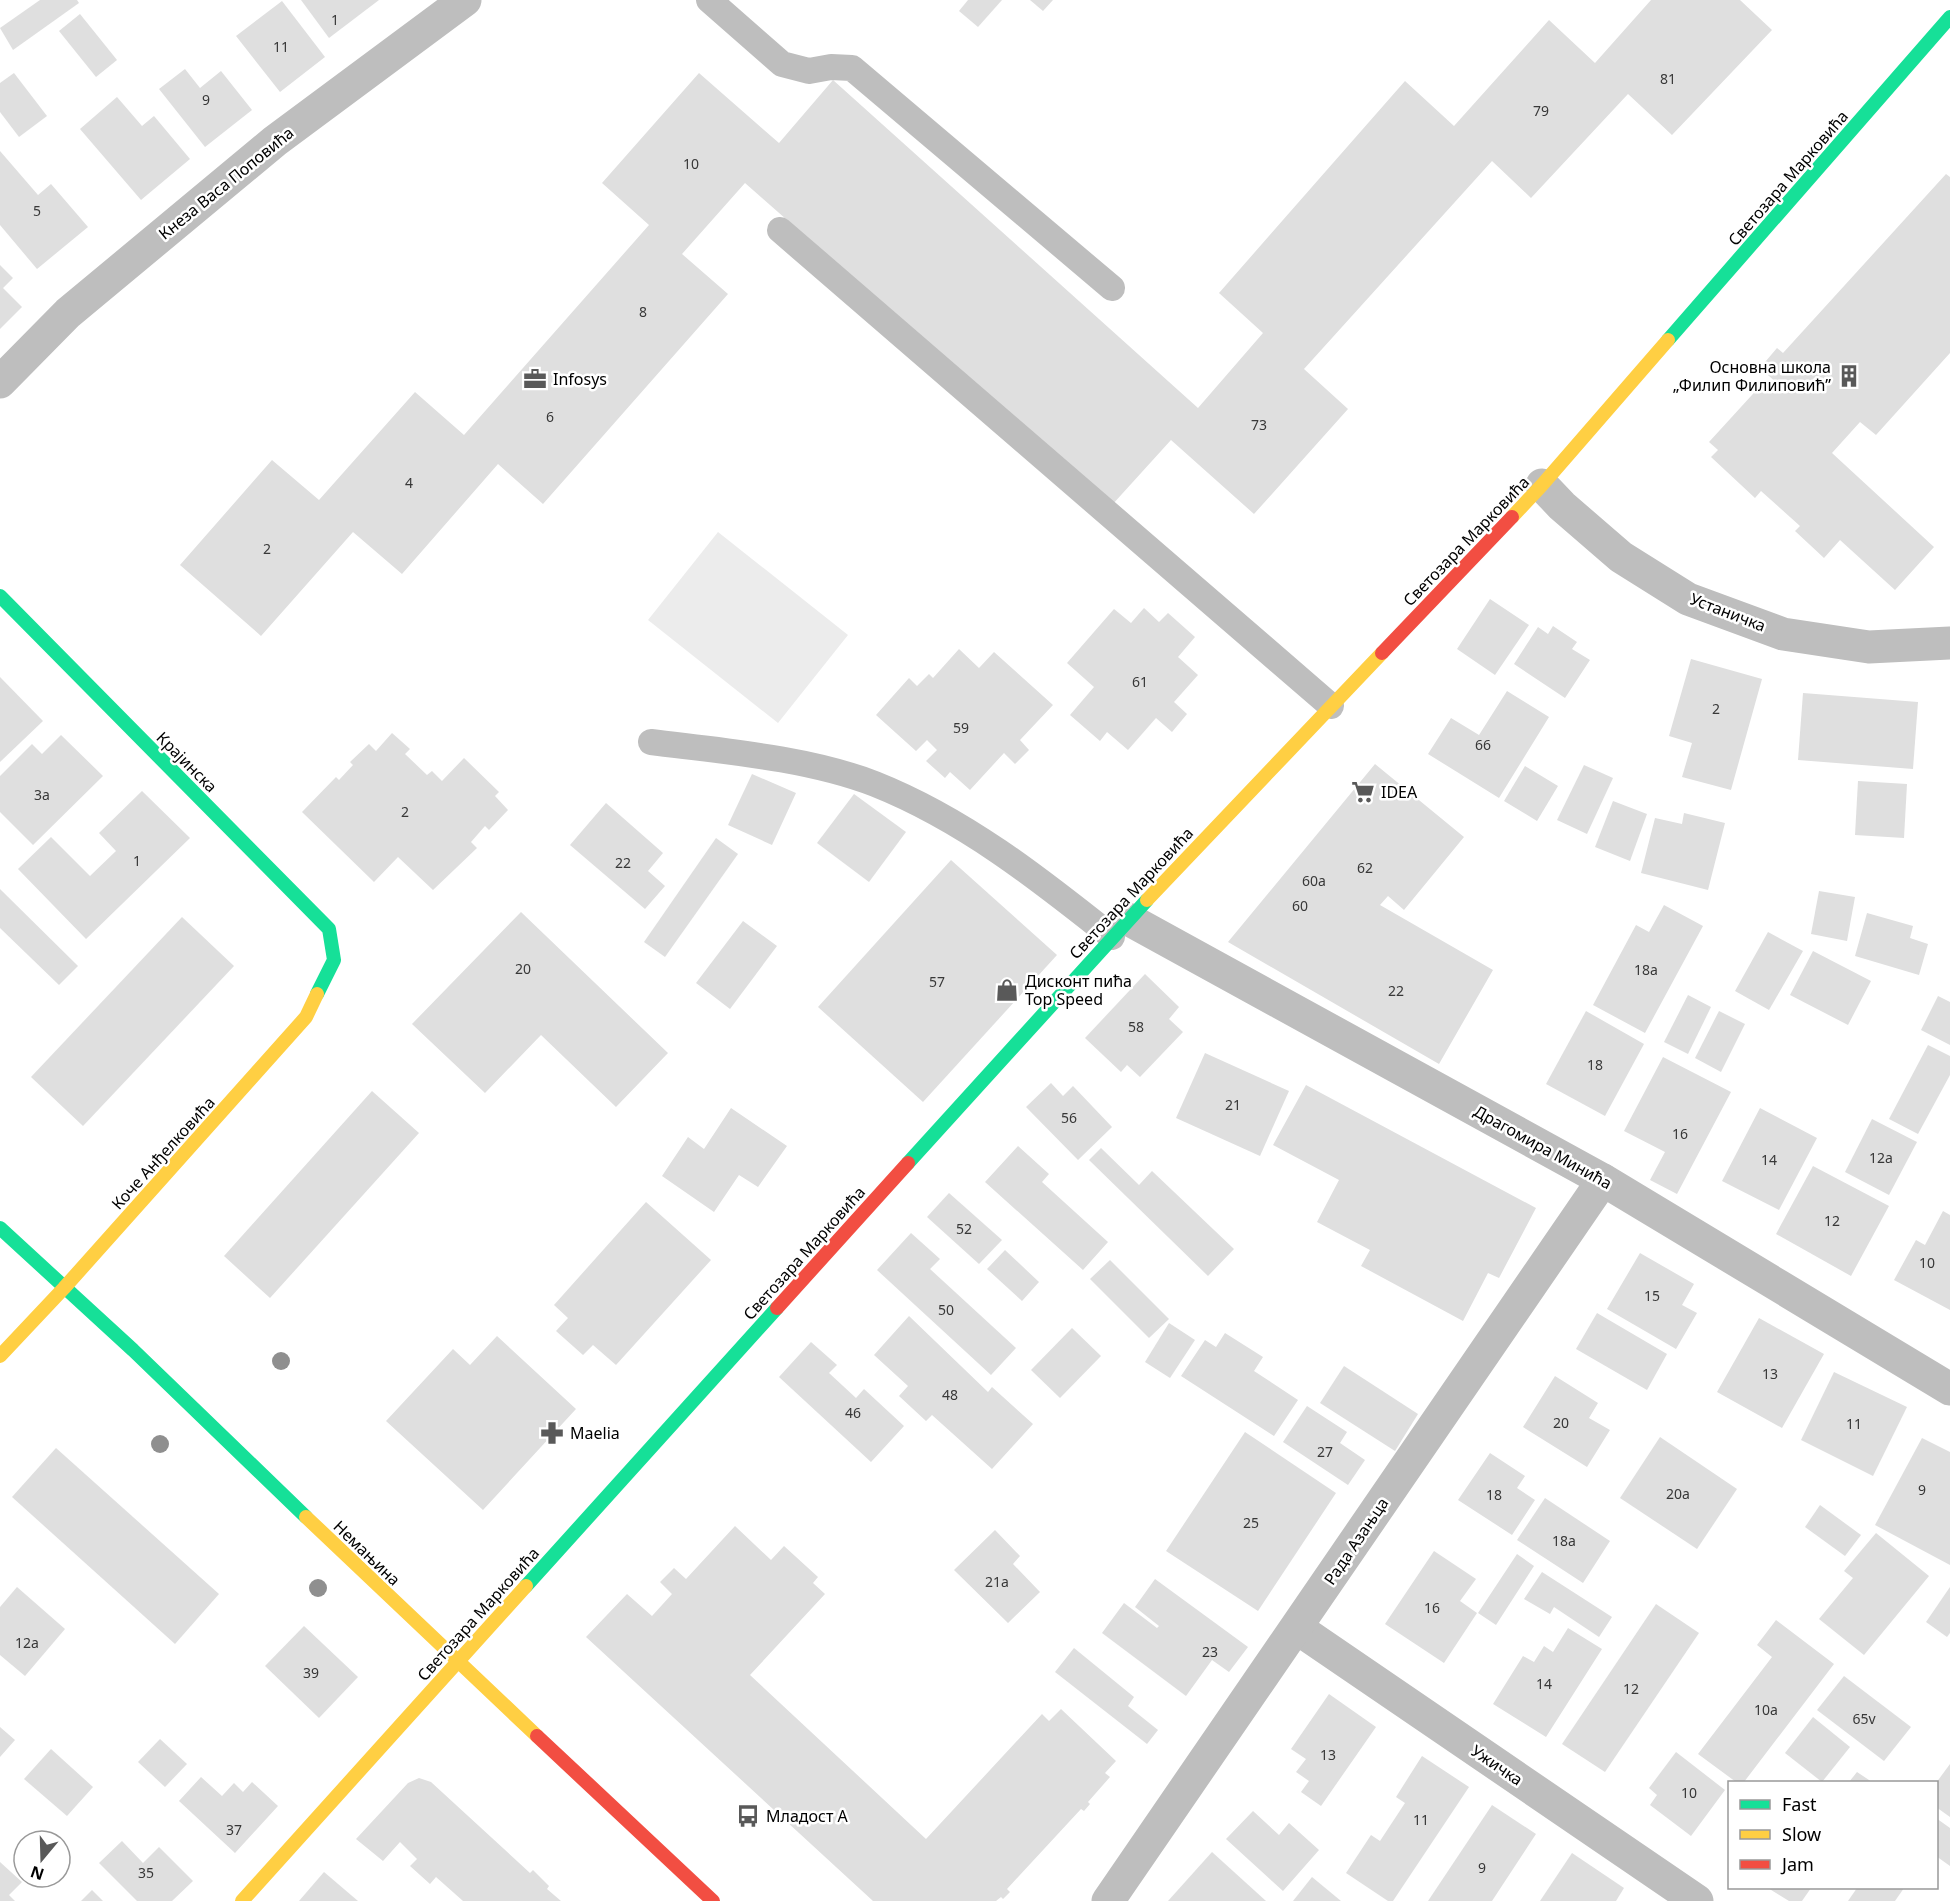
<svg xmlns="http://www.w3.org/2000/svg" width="1950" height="1901" viewBox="0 0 1950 1901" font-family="'Noto Sans',sans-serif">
	<rect width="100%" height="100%" fill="#fff"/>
	<!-- green -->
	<path fill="#ececec" d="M718,532L848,635L778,723L648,620Z"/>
	<!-- building -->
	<g fill="#dfdfdf">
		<path d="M40,0H77L79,3L13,50L0,28Z"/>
		<path d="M301,0H379L329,38Z"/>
		<path d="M968,0H1002L978,27L959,11Z"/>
		<path d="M1030,0H1053L1043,11Z"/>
		<path d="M1651,0H1740L1772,30L1672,135L1628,94L1531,198L1492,161L1304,369L1348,409L1254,514L1171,440L1112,505L745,183L682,254L728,294L543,504L498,464L402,574L353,532L261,636L180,565L272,460L319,500L415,392L464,435L649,225L602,183L699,73L779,143L833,80L1198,408L1263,333L1219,293L1405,81L1454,126L1549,20L1595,63Z"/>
		<path d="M282,1L325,57L280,92L236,36Z"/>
		<path d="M80,14L117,60L96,77L59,31Z"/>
		<path d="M185,69L200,88L221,71L252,110L205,147L159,89Z"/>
		<path d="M14,73L47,116L19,137L0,112V83Z"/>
		<path d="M117,97L142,126L154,116L190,159L141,200L80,129Z"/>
		<path d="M0,151L38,195L51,184L88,227L37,269L0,225Z"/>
		<path d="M1946,174L1950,177V353L1876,435L1860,422L1832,453L1934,547L1895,590L1840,540L1824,558L1795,531L1800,526L1761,491L1755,498L1711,457L1718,450L1709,442L1762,384L1771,392L1778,384L1760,368L1777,348L1783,353Z"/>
		<path d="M0,265L13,278L3,288L22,307L0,329Z"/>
		<path d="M1490,599L1529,625L1495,675L1457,649Z"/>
		<path d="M1144,608L1159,622L1168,613L1195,637L1178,657L1198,675L1174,702L1187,714L1172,732L1156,718L1128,750L1107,732L1100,741L1070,715L1094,687L1067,663L1114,609L1131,623Z"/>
		<path d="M1553,626L1577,642L1572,649L1590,660L1565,698L1514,664L1538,627L1548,634Z"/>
		<path d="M959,649L979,668L994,652L1053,705L1020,740L1029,750L1015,764L1004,753L970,790L950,772L945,778L926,761L937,750L927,740L916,751L876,715L909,678L917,686L929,674L933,678Z"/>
		<path d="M1691,659L1762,679L1731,790L1682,777L1692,743L1669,736Z"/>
		<path d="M0,677L43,721L0,762Z"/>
		<path d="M1507,691L1549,717L1499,798L1428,754L1451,718L1479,735Z"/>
		<path d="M1803,693L1918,702L1913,769L1798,760Z"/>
		<path d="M392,733L410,749L405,754L427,775L432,771L442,781L464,758L499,792L495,796L508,810L489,830L485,826L471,842L477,848L433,890L398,857L374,882L302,812L336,777L339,780L353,765L350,762L369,744L376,751Z"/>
		<path d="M61,735L103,776L33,845L0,812V776L32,744L42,754Z"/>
		<path d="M1375,764L1464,837L1404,910L1388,896L1380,905L1493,970L1439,1064L1228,942Z"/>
		<path d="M1584,765L1613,778L1587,834L1557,820Z"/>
		<path d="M1525,766L1558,786L1537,821L1504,801Z"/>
		<path d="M752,774L796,793L772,845L728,825Z"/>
		<path d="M1858,781L1907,784L1904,838L1855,835Z"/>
		<path d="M142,791L190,838L86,939L18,869L51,837L90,876L116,851L99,833Z"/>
		<path d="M854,794L906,832L869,882L817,843Z"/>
		<path d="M1613,801L1647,814L1630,861L1595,847Z"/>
		<path d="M606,803L663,853L648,871L665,886L645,909L570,845Z"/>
		<path d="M1684,813L1725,823L1708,890L1641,873L1655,818L1682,824Z"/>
		<path d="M716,838L738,854L665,957L644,942Z"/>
		<path d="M951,860L1057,955L923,1102L818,1007Z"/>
		<path d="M0,889L78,966L59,985L0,928Z"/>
		<path d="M1819,891L1855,897L1847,941L1811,934Z"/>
		<path d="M1664,905L1703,926L1645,1033L1593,1005L1636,925L1649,932Z"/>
		<path d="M521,912L668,1053L616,1107L541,1035L485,1093L412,1024Z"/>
		<path d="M1867,913L1913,926L1910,938L1928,944L1919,975L1855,956Z"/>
		<path d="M182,917L234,966L83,1126L31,1077Z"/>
		<path d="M743,921L777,946L730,1009L696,983Z"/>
		<path d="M1768,932L1803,951L1769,1010L1735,991Z"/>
		<path d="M1813,951L1871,981L1848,1025L1790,995Z"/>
		<path d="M1145,974L1179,1007L1169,1019L1183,1032L1140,1077L1127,1065L1121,1072L1085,1038Z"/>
		<path d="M1688,995L1711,1007L1688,1054L1664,1042Z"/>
		<path d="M1938,996L1950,1002V1045L1921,1030Z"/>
		<path d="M1586,1011L1644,1044L1605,1116L1546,1084Z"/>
		<path d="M1719,1011L1745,1024L1721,1072L1695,1058Z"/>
		<path d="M1928,1045L1950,1056V1075L1918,1134L1889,1119Z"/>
		<path d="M1205,1053L1289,1091L1260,1156L1176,1118Z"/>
		<path d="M1663,1057L1731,1092L1677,1194L1650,1180L1665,1152L1624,1131Z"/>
		<path d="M1051,1083L1063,1096L1073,1086L1112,1127L1078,1160L1026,1107Z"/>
		<path d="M1306,1085L1536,1208L1499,1278L1488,1273L1463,1321L1361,1266L1370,1250L1317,1222L1339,1180L1273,1145Z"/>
		<path d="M372,1091L419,1133L270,1298L224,1256Z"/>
		<path d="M731,1108L787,1146L758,1187L739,1175L714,1212L662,1176L688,1137L704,1149Z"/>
		<path d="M1760,1108L1817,1138L1779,1210L1722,1181Z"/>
		<path d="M1872,1119L1917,1142L1889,1195L1845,1172Z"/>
		<path d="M1018,1146L1049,1174L1042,1182L1108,1242L1083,1270L985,1182Z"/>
		<path d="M1101,1148L1139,1185L1152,1171L1234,1249L1208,1276L1089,1160Z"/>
		<path d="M1813,1166L1889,1206L1851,1276L1776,1234Z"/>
		<path d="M949,1193L1002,1240L979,1264L927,1217Z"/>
		<path d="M646,1202L711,1260L616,1365L593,1345L583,1355L556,1331L568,1318L554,1305Z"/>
		<path d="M1943,1211L1950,1215V1310L1894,1280L1916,1240L1925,1245Z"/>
		<path d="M911,1233L940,1259L930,1269L1016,1348L991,1375L877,1270Z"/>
		<path d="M1005,1250L1039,1282L1022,1301L987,1269Z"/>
		<path d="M1640,1253L1694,1284L1682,1305L1697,1313L1676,1349L1607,1309Z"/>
		<path d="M1110,1260L1169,1319L1149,1338L1090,1279Z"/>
		<path d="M1597,1313L1667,1354L1647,1390L1576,1349Z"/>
		<path d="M909,1316L988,1392L992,1387L1033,1424L992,1469L932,1415L926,1421L899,1396L908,1386L874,1355Z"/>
		<path d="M1759,1318L1824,1354L1782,1428L1717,1392Z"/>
		<path d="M1169,1323L1195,1340L1170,1378L1145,1362Z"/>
		<path d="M1072,1328L1101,1356L1060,1398L1031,1370Z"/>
		<path d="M1225,1333L1263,1357L1254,1371L1298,1400L1274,1436L1181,1376L1205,1340L1216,1347Z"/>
		<path d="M497,1336L576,1409L483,1510L386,1421L453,1349L470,1365Z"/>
		<path d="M811,1342L837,1365L829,1373L856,1398L864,1389L904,1426L871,1462L779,1377Z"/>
		<path d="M1344,1366L1418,1414L1395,1451L1320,1403Z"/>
		<path d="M1834,1372L1907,1407L1873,1476L1801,1440Z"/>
		<path d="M1555,1376L1598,1403L1589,1418L1610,1430L1587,1467L1523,1427Z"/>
		<path d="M1307,1406L1347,1432L1340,1443L1365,1460L1348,1485L1283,1442Z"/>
		<path d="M1245,1432L1336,1493L1258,1611L1166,1551Z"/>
		<path d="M1660,1437L1737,1489L1697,1549L1620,1498Z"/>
		<path d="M1922,1438L1950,1452V1565L1875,1525Z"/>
		<path d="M56,1448L219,1594L175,1644L12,1497Z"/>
		<path d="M1490,1453L1525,1476L1517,1488L1535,1500L1512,1535L1458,1500Z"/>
		<path d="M1545,1498L1610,1541L1583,1583L1517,1540Z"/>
		<path d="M1820,1505L1861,1535L1845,1556L1805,1527Z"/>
		<path d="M735,1526L771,1560L784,1546L818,1577L813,1583L825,1594L750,1675L926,1839L1042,1714L1049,1721L1061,1709L1116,1761L1105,1773L1110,1777L1088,1802L1090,1804L1084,1811L1081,1809L1007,1889L1010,1892L1003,1899L1001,1897L996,1901H873L586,1637L627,1594L652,1616L672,1594L660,1582L674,1568L686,1579Z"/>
		<path d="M995,1530L1020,1556L1013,1564L1040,1592L1008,1623L954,1570Z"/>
		<path d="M1876,1533L1929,1576L1864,1655L1819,1619L1853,1578L1844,1571Z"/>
		<path d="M1434,1551L1476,1579L1460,1601L1477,1613L1444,1663L1385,1624Z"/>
		<path d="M1517,1554L1534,1566L1496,1625L1478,1613Z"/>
		<path d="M1542,1572L1612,1617L1599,1637L1554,1607L1550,1614L1524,1599Z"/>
		<path d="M1155,1579L1248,1647L1229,1672L1212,1660L1186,1696L1102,1633L1124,1603L1157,1628L1159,1626L1135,1607Z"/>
		<path d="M17,1587L65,1629L25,1676L0,1655V1607Z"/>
		<path d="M1950,1587V1633L1947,1637L1926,1622Z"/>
		<path d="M1656,1604L1699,1633L1605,1772L1562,1744Z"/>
		<path d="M1776,1620L1834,1664L1744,1782H1736L1698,1754L1772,1657L1757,1645Z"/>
		<path d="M304,1626L358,1677L319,1718L265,1666Z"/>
		<path d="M1568,1628L1602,1649L1546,1737L1493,1704L1523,1656L1534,1662L1544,1646L1553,1652Z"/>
		<path d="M1074,1648L1134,1697L1128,1706L1158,1730L1147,1744L1055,1672Z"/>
		<path d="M1844,1676L1911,1727L1884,1761L1817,1710Z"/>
		<path d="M1329,1694L1376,1727L1321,1806L1301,1792L1309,1781L1296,1772L1306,1759L1291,1749Z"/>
		<path d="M1813,1717L1850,1747L1822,1782L1785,1753Z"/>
		<path d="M0,1727L15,1740L0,1757Z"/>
		<path d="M160,1739L187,1764L165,1787L138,1762Z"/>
		<path d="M51,1749L93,1787L67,1816L24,1779Z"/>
		<path d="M1676,1752L1725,1790L1691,1836L1650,1805L1657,1795L1649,1788Z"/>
		<path d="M1422,1756L1469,1787L1393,1901H1388L1346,1873L1371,1835L1380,1841L1405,1803L1396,1797Z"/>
		<path d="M1950,1764V1817L1936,1807V1783Z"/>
		<path d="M1857,1772L1872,1782H1849Z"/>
		<path d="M201,1777L222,1796L234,1783L243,1792L252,1782L278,1806L235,1853L179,1801Z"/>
		<path d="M419,1778L431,1782L530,1873L533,1870L549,1886L547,1889L561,1901H463L436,1877L430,1884L410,1866L417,1859L400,1842L383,1861L356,1839L408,1783Z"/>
		<path d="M1492,1805L1536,1834L1492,1901H1428Z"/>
		<path d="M1253,1811L1279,1835L1289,1823L1319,1850L1283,1891L1226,1839Z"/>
		<path d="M1936,1818L1950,1828V1866L1936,1856Z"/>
		<path d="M122,1841L143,1863L159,1847L193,1881L172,1901H137L99,1863Z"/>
		<path d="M1212,1852L1266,1901H1168Z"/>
		<path d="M1572,1853L1624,1888L1616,1901H1540Z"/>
		<path d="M0,1862L22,1882L9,1895L15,1901H0Z"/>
		<path d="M324,1872L358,1901H299Z"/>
		<path d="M1312,1877L1341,1901H1293Z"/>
		<path d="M1768,1888H1811L1802,1901H1789Z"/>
		<path d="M1857,1888H1904L1895,1901H1848Z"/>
		<path d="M92,1890L103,1901H81Z"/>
	</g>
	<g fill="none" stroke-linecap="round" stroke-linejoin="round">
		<!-- lane -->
		<g stroke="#bebebe" stroke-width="26">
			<path d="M709,0L782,64L809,71L831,67L852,68L1112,288"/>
			<path d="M780,230L1331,706"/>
			<path d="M651,742C722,751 808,758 875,784C963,819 1038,878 1112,937"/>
		</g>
		<!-- street -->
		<g stroke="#bebebe" stroke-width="33">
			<path d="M0,382L68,313L275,141L465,0"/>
			<path d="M1542,485L1562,506L1621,557L1688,599L1783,634L1869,647L1950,643"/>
			<path d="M1128,919L1603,1180L1950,1389"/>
			<path d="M1297,1628L1697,1901"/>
			<path d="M1108,1901L1603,1180"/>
		</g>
		<!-- fast -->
		<g stroke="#16e098" stroke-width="14">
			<path d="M1668,340L1950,17"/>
			<path d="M0,596L329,929L334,960L317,994"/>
			<path d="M908,1163L1147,900"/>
			<path d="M0,1228L133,1350L306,1517"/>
			<path d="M526,1586L777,1308"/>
		</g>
		<!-- slow -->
		<g stroke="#ffcf43" stroke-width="14">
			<path d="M1512,517L1542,485L1668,340"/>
			<path d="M1147,900L1382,653"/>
			<path d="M0,1356L64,1288L306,1017L317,994"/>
			<path d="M306,1517L537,1736"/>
			<path d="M242,1901L526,1586"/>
		</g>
		<!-- jam -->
		<g stroke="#f24e42" stroke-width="14">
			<path d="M1382,653L1512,517"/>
			<path d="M777,1308L908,1163"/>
			<path d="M537,1736L713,1901"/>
		</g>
	</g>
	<!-- trees -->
	<g fill="#8f8f8f">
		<circle cx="281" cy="1361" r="9"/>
		<circle cx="160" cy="1444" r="9"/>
		<circle cx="318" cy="1588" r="9"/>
	</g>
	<!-- icons -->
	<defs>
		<g id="building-bare" transform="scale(1.8)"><path d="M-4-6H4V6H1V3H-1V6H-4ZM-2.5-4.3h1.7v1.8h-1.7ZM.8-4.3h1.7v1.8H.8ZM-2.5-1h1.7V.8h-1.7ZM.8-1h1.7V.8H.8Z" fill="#595959" stroke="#fff" stroke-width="2.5" paint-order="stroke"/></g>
		<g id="office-bare" transform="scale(1.8)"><path d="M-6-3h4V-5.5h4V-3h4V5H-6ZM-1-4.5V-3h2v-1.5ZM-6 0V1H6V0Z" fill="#595959" stroke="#fff" stroke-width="2.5" paint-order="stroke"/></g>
		<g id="supermarket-bare" transform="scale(1.8)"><path d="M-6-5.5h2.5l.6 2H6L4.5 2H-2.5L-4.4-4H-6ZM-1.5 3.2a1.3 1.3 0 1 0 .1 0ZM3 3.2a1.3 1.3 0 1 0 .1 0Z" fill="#595959" stroke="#fff" stroke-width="2.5" paint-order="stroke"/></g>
		<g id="shop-bare" transform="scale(1.8)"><path d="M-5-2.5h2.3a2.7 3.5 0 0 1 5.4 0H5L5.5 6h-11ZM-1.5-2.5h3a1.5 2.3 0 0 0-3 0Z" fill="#595959" stroke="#fff" stroke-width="2.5" paint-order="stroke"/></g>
		<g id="pharmacy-bare" transform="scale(1.8)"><path d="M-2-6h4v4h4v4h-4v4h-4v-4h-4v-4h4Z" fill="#595959" stroke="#fff" stroke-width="2.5" paint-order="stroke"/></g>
		<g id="bus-bare" transform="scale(1.8)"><path d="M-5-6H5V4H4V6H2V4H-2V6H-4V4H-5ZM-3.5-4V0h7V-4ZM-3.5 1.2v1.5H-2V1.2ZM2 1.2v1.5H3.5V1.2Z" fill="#595959" stroke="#fff" stroke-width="2.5" paint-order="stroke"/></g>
	</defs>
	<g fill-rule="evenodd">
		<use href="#building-bare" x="1849" y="376"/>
		<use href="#office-bare" x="535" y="379"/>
		<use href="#supermarket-bare" x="1363" y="792"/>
		<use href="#shop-bare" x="1007" y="990"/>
		<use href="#pharmacy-bare" x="552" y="1433"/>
		<use href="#bus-bare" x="748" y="1816"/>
	</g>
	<g text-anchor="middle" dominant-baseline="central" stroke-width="5" stroke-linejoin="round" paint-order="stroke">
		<!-- number labels -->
		<g font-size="14" fill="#383838">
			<text x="335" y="19">1</text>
			<text x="281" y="46">11</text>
			<text x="1668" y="78">81</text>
			<text x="206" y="99">9</text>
			<text x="1541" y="110">79</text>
			<text x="691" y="163">10</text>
			<text x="37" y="210">5</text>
			<text x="643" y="311">8</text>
			<text x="550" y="416">6</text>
			<text x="1259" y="424">73</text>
			<text x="409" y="482">4</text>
			<text x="267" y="548">2</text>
			<text x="1140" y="681">61</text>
			<text x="1716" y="708">2</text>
			<text x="961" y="727">59</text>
			<text x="1483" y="744">66</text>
			<text x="42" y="794">3a</text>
			<text x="405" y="811">2</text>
			<text x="137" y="860">1</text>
			<text x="623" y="862">22</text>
			<text x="1365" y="867">62</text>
			<text x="1314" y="880">60a</text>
			<text x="1300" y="905">60</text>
			<text x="523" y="968">20</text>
			<text x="1646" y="969">18a</text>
			<text x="937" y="981">57</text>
			<text x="1396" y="990">22</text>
			<text x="1136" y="1026">58</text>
			<text x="1595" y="1064">18</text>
			<text x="1233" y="1104">21</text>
			<text x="1069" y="1117">56</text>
			<text x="1680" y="1133">16</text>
			<text x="1881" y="1157">12a</text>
			<text x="1769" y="1159">14</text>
			<text x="1832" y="1220">12</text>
			<text x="964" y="1228">52</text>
			<text x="1927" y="1262">10</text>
			<text x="1652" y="1295">15</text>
			<text x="946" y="1309">50</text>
			<text x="1770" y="1373">13</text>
			<text x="950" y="1394">48</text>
			<text x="853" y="1412">46</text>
			<text x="1561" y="1422">20</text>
			<text x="1854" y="1423">11</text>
			<text x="1325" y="1451">27</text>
			<text x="1922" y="1489">9</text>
			<text x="1678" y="1493">20a</text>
			<text x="1494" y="1494">18</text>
			<text x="1251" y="1522">25</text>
			<text x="1564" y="1540">18a</text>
			<text x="997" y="1581">21a</text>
			<text x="1432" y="1607">16</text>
			<text x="27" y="1642">12a</text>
			<text x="1210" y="1651">23</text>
			<text x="311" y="1672">39</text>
			<text x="1544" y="1683">14</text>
			<text x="1631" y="1688">12</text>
			<text x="1766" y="1709">10a</text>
			<text x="1864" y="1718">65v</text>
			<text x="1328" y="1754">13</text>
			<text x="1689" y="1792">10</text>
			<text x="1421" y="1819">11</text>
			<text x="234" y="1829">37</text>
			<text x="1482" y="1867">9</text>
			<text x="146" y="1872">35</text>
		</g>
		<!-- street labels -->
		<g font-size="16" fill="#000" stroke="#fff">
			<text transform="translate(1788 178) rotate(-49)">Светозара Марковића</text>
			<text transform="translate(226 183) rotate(-39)">Кнеза Васа Поповића</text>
			<text transform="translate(1466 541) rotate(-46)">Светозара Марковића</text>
			<text transform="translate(1728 612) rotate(21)">Устаничка</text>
			<text transform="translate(187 762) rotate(45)">Крајинска</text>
			<text transform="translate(1131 893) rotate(-47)">Светозара Марковића</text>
			<text transform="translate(1543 1147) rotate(29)">Драгомира Минића</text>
			<text transform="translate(163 1153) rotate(-48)">Коче Анђелковића</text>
			<text transform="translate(804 1253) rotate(-48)">Светозара Марковића</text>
			<text transform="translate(1356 1541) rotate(-56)">Рада Азањца</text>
			<text transform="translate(367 1553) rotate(44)">Немањина</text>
			<text transform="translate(478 1614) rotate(-48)">Светозара Марковића</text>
			<text transform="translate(1497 1765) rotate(34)">Ужичка</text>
		</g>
		<!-- poi labels -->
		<g font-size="16" fill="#000" stroke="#fff" text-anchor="start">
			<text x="1831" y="367" text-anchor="end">Основна школа<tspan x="1831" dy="18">„Филип Филиповић”</tspan></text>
			<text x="553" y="379">Infosys</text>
			<text x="1381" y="792">IDEA</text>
			<text x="1025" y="981">Дисконт пића<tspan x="1025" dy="18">Top Speed</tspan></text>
			<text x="570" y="1433">Maelia</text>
			<text x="766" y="1816">Младост А</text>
		</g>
	</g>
	<!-- legend -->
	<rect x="1728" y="1781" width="210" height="108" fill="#ffffff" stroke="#999999" stroke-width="1.5"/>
	<rect x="1740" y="1800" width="30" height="9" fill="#16e098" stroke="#999999" stroke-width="1.5"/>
	<text x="1782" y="1811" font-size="18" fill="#000000">Fast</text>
	<rect x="1740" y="1830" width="30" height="9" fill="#ffcf43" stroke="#999999" stroke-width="1.5"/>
	<text x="1782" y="1841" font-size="18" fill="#000000">Slow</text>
	<rect x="1740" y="1860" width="30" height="9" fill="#f24e42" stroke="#999999" stroke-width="1.5"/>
	<text x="1782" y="1871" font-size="18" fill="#000000">Jam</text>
	<!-- north arrow -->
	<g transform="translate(42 1859) rotate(199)"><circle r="28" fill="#ffffff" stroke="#999999" stroke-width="1.5"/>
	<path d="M0-4.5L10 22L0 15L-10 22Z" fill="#595959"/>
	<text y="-9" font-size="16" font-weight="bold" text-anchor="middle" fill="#000000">N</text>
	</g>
</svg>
